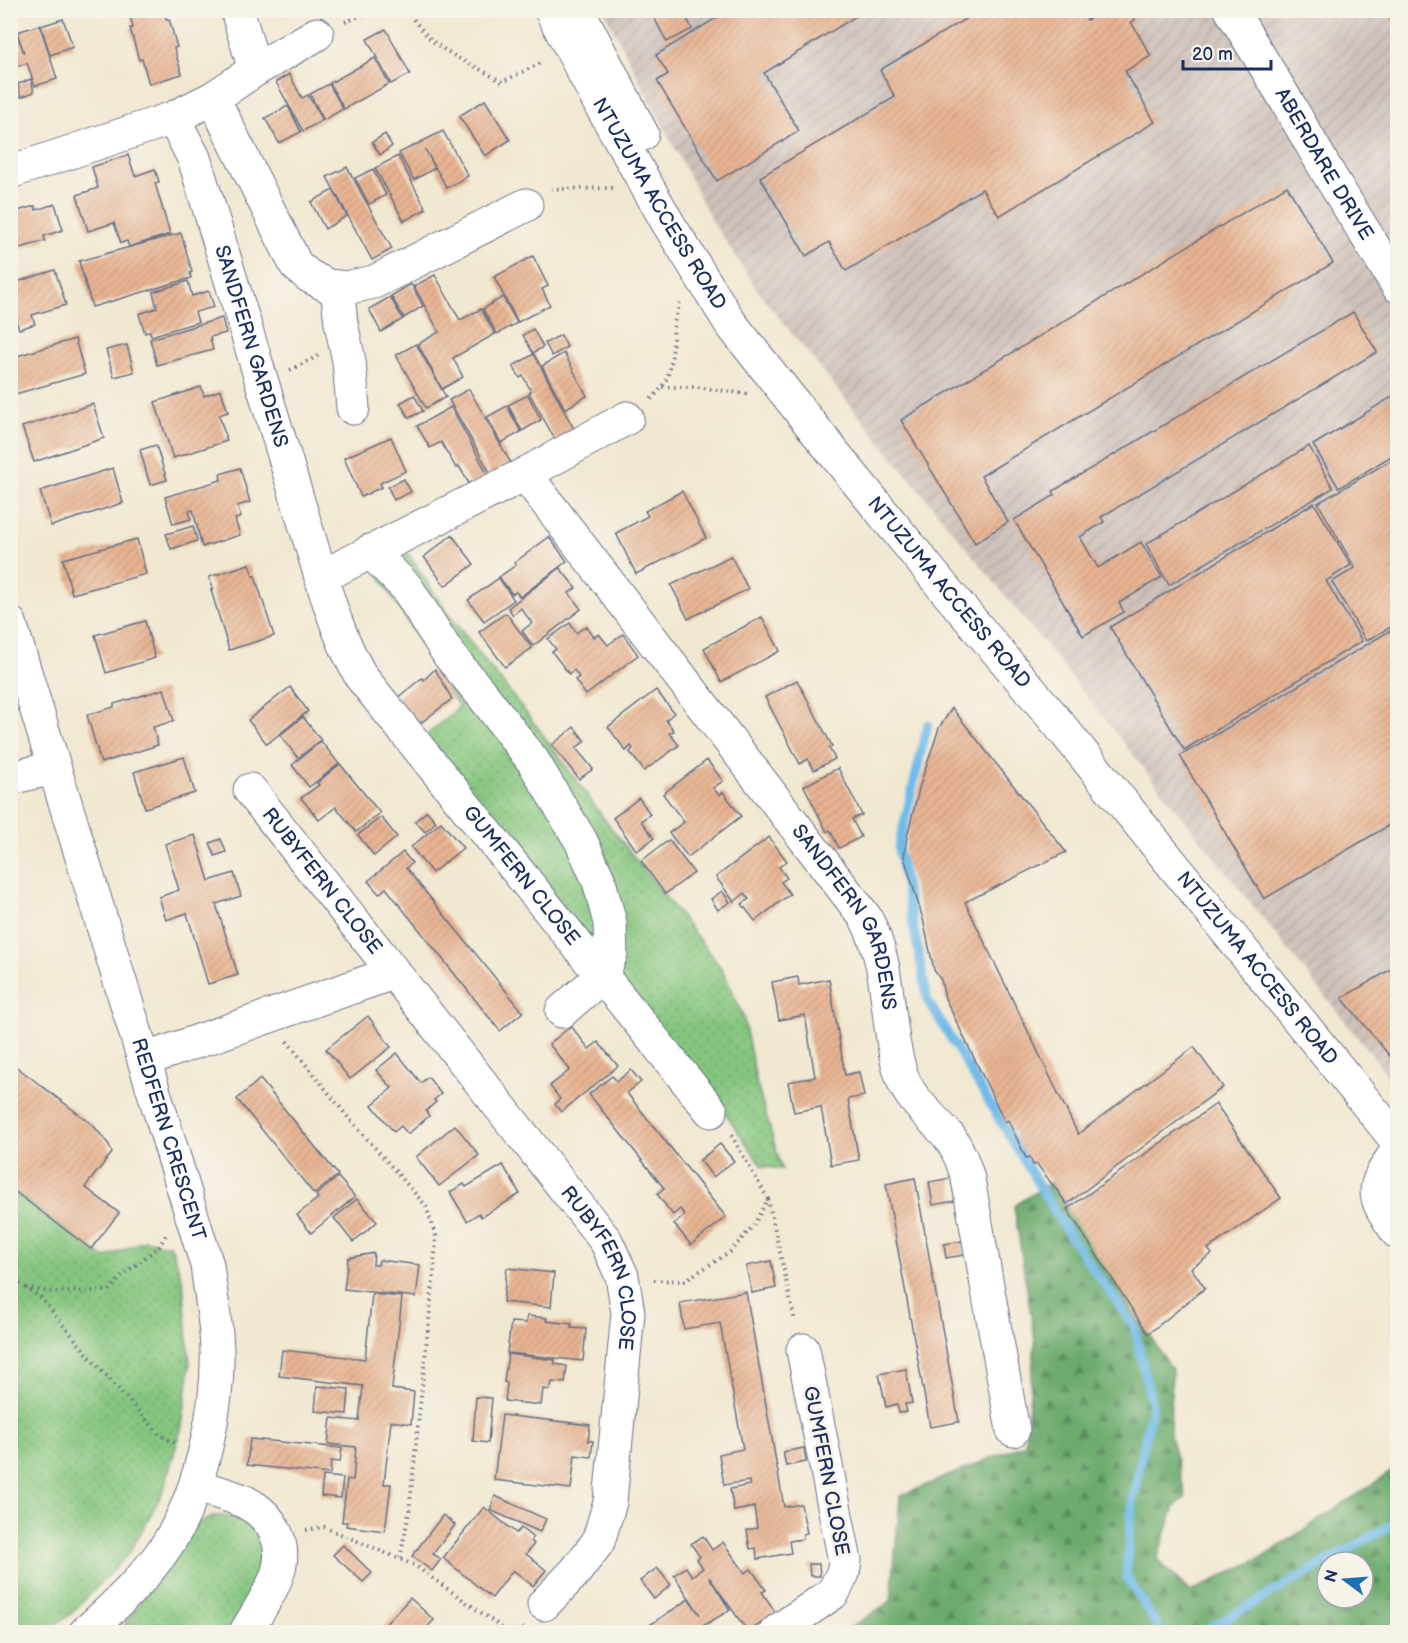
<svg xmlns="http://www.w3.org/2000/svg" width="1408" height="1643" viewBox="0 0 1408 1643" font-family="'Balsamiq Sans',sans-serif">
	<defs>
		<pattern id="industrial-furrows" width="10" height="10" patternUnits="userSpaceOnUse" patternTransform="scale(1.5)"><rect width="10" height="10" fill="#cec1ba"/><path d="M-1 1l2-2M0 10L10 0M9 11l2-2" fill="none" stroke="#b0a6a2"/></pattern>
		<pattern id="grass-dots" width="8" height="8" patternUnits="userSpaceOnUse" patternTransform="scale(1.5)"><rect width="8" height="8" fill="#85c67e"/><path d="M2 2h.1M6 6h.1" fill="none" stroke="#6ca16a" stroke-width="1.8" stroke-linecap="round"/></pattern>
		<pattern id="forest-firs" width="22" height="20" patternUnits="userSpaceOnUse" patternTransform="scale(1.5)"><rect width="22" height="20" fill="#6cab6d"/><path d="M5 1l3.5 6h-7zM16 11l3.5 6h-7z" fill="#588c5d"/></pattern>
		<pattern id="building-hatch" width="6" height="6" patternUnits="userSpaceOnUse" patternTransform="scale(1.5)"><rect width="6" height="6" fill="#e8b492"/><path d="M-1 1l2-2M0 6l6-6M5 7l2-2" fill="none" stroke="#c69b80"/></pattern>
	</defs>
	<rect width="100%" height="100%" fill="#f7f3e8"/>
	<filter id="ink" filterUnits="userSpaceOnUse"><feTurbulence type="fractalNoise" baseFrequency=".0167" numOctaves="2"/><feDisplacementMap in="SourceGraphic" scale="12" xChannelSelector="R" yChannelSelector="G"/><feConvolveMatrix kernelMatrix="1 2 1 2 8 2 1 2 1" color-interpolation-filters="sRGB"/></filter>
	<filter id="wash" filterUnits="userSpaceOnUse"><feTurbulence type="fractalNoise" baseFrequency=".008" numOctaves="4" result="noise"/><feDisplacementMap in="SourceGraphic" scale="24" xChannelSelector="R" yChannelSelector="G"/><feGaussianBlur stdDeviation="1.35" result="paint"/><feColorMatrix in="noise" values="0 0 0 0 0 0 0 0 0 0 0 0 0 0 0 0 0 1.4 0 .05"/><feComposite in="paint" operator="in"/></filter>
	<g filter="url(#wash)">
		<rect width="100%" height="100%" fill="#f1e8d1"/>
		<!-- industrial -->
		<path fill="url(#industrial-furrows)" d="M604,11H1397V1087L1060,663L763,298L712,221Z"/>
		<!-- grass -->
		<g fill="url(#grass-dots)" stroke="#507a6e" stroke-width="1.5">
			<path d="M403,546L449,615L541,732L605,820L722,969L743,1016L757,1085L782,1169L762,1166L712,1094L422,739L459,707L371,562Z"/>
			<path d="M10,1188L91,1249L106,1258L145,1240L171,1246L183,1282L190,1365L182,1426L163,1492L130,1552L71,1614L45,1632H11Z"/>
			<path d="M215,1516L239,1517L258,1533L267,1551L265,1577L233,1632H120L191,1526Z"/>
		</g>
		<!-- forest -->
		<path fill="url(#forest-firs)" stroke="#446d66" stroke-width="1.5" fill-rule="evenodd" d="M1051,1182L1172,1370L1170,1435L1186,1497L1175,1506L1157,1559L1190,1592L1263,1557L1397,1468V1619L1378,1632H844L891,1601L900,1496L1025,1444L1035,1342L1014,1206ZM1327,1562H1363V1598H1327Z"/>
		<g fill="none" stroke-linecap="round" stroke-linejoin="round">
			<!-- stream -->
			<g stroke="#70bbe9" stroke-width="9">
				<path d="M928,724L898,848L928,1001L1067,1232L1134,1326L1152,1405L1132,1503L1126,1576L1161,1632"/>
				<path d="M1203,1632L1398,1521"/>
			</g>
		</g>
		<g id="blocks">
			<!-- building -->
			<g fill="url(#building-hatch)">
				<path d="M129,10H164L166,19H169L177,47L174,48L182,74L149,84L142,59L139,60L130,28H133Z"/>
				<path d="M650,10H683L692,29L667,42Z"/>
				<path d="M729,10H866L764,73L799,131L717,181L657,81L668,74L656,55Z"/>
				<path d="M980,10H1082L1087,20L1093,17L1089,10H1130L1135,20L1131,22L1151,56L1125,71L1155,122L999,216L982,189L846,271L829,242L806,256L760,177L895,97L880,70Z"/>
				<path d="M1386,10H1398V23L1392,25Z"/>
				<path d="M63,19L73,47L50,55L41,26Z"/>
				<path d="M40,25L57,79L35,86L27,63L10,69V36L17,34L24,53L17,32Z"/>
				<path d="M386,29L410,74L391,84L367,39Z"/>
				<path d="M375,58L389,84L344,109L330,83Z"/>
				<path d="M289,74L302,98L308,95L323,120L303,131L276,82Z"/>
				<path d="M31,79L34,92L21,97L18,84Z"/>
				<path d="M329,84L343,109L324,120L310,94Z"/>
				<path d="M485,100L510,140L485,156L459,116Z"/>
				<path d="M288,106L301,132L279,143L265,118Z"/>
				<path d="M443,131L468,176L447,188L425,149L435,168L414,180L399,153Z"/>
				<path d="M385,134L392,146L380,155L372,142Z"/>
				<path d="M128,155L135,176L155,169L159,182L155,183L170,234L129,247L127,241L121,243L114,223L88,231L77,195L98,188L92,167Z"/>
				<path d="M398,156L426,209L404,221L375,168Z"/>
				<path d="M347,167L392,249L372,260L327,177Z"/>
				<path d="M373,169L386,195L369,204L355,178Z"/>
				<path d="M1287,186L1333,263L981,476L1008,522L975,543L901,420Z"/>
				<path d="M333,190L347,216L325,229L311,202Z"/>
				<path d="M55,204L63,230L44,236L45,241L10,251V213L35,206L36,210Z"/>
				<path d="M181,233L192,272L190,273L191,278L92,307L79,261Z"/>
				<path d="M533,256L548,286L542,289L550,305L518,322L494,277Z"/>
				<path d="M55,270L66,305L32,315L35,324L19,329L16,321L10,322V284Z"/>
				<path d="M435,275L460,320L481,309L495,334L453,358L463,377L442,389L418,344L439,332L414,286Z"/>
				<path d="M188,281L192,296L209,291L214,307L195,312L198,322L151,336L150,331L145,333L139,314L157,308L153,292Z"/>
				<path d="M411,284L423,306L404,318L391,296Z"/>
				<path d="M390,297L403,319L381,332L369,309Z"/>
				<path d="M503,297L517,323L497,334L483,309Z"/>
				<path d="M1353,312L1377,352L1101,517L1104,522L1080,537L1098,568L1141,542L1162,577L1119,603L1124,612L1083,636L1014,520L1055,495L1053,491Z"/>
				<path d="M222,318L226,333L210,337L213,350L157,365L150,339Z"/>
				<path d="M533,329L543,347L533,353L523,335Z"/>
				<path d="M561,335L567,347L552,356L545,343Z"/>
				<path d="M75,339L85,374L12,395L10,358Z"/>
				<path d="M416,344L446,397L426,408L396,355Z"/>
				<path d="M127,345L134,372L114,377L106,350Z"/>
				<path d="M564,353L587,396L565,409L542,366Z"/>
				<path d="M534,354L575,431L556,441L529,393L531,391L523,376L520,378L513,366Z"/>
				<path d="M201,387L204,396L221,390L228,412L219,415L227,441L173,458L155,402Z"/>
				<path d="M469,389L513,467L493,478L449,400Z"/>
				<path d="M1398,393V452L1339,488L1313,445Z"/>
				<path d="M414,395L423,411L409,418L400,403Z"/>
				<path d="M528,395L541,420L522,431L508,405Z"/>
				<path d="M93,404L104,438L34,462L22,427Z"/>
				<path d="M507,406L521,432L501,443L487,417Z"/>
				<path d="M451,407L488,475L470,485L459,466L456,468L441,442L430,448L417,426Z"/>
				<path d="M391,437L406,471L380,483L382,487L361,497L344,458Z"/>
				<path d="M156,445L167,480L150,485L140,450Z"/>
				<path d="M1309,446L1333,488L1169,585L1146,544Z"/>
				<path d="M1398,456V623L1366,641L1332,582L1355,568L1318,503Z"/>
				<path d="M113,468L123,503L51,526L40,491Z"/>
				<path d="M240,468L250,502L237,506L241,517L235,519L240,535L202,547L193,510L189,511L191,519L173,524L165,497L221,480L220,474Z"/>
				<path d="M404,479L411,492L394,500L388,487Z"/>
				<path d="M682,491L706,538L636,574L616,533L648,516L645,511Z"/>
				<path d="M1314,503L1351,565L1326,581L1362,641L1184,750L1110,627Z"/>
				<path d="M193,526L197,541L171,549L166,534Z"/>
				<path d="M452,535L474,564L445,586L424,557Z"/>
				<path d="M549,537L567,561L520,597L516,592L512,594L499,577L516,565L514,563Z"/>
				<path d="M137,539L146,574L72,594L63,559Z"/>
				<path d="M731,556L748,589L688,619L671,585Z"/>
				<path d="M249,564L253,576H255L274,636L229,650L211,590L213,589L209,577Z"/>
				<path d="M560,568L576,588L569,593L581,609L533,646L522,631L532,623L521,608L513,615L508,608Z"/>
				<path d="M499,578L514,600L484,621L468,600Z"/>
				<path d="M506,613L532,648L505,667L479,632Z"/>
				<path d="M762,617L780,651L721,682L704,648Z"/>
				<path d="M145,621L155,658L106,673L95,635Z"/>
				<path d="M570,623L576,633L586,626L594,637L599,634L608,645L623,634L638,655L586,695L575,680L579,677L574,670L569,674L552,652L556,649L548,639Z"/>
				<path d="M1398,626V820L1264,899L1180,756Z"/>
				<path d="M435,669L452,699L418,725L397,698L422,678L424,680Z"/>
				<path d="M797,680L832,746L829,748L835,759L814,770L808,759L800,764L765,697Z"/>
				<path d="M290,687L308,711L267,744L248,720Z"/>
				<path d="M164,689L174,721L153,727L158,745L101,763L87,715L114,707V704Z"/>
				<path d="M656,690L674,713L666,720L674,731L669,733L679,745L644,771L630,752L633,749L631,746L626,751L608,727Z"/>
				<path d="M952,708L1066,852L965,902L1078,1134L1194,1047L1223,1087L1067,1204L1037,1164L1033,1165L1030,1157L1026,1158L1008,1120L1005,1122L945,998L941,980L934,970L923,919L904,857L907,836L920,785L939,728Z"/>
				<path d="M303,717L321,740L298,758L280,735Z"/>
				<path d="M574,727L585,741L576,748L593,769L579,779L552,745Z"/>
				<path d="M321,741L339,764L309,787L292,765Z"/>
				<path d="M184,757L195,793L145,808L134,772Z"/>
				<path d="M707,760L723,781L713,788L719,795L723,792L741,816L688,857L669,833L684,822L663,794Z"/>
				<path d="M340,764L380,813L356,832L336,807L319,820L301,798L319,785L317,783Z"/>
				<path d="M838,768L862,815L852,819L861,837L839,848L830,830L827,832L804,786Z"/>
				<path d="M639,798L650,814L641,821L654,838L637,851L613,818Z"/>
				<path d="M427,811L436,822L425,832L415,821Z"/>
				<path d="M381,817L397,837L374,856L358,835Z"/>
				<path d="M441,822L463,848L432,873L411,847Z"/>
				<path d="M195,835L209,881L234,873L241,896L216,904L238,975L208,984L187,913L166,920L159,897L179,890L165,844Z"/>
				<path d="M769,837L787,861L779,867L787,878L781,882L790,894L755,921L742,904L749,899L745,893L734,902L716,877Z"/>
				<path d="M221,839L226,852L215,856L210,843Z"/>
				<path d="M669,840L694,873L665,894L641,861Z"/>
				<path d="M403,852L412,863L406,868L523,1012L500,1031L386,888L379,894L368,881Z"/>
				<path d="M722,891L730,902L718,910L711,899Z"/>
				<path d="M1398,965V1066L1342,998Z"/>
				<path d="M798,977L799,985L829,979L845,1075L859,1072L864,1096L848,1099L859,1160L831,1165L821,1107L794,1112L788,1082L815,1077L805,1015L779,1020L772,982Z"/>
				<path d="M368,1016L391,1047L350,1079L326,1049Z"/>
				<path d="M571,1026L589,1049L598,1042L618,1066L561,1112L555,1104L560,1099L550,1086L570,1070L549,1044Z"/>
				<path d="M397,1053L421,1083L428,1077L441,1094L434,1100L436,1102L426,1111L429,1116L408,1134L401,1126L394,1132L372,1105L392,1088L376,1070Z"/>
				<path d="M10,1062L93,1125L109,1145L112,1153L85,1187L119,1213L91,1249L10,1188Z"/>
				<path d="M631,1070L641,1082L627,1093L726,1217L691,1245L674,1224L685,1215L680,1209L673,1215L657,1194L664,1188L589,1094L612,1076L617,1081Z"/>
				<path d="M260,1079L338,1175L314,1194L237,1099Z"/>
				<path d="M1216,1104L1281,1198L1208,1249L1212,1254L1191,1268L1205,1288L1148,1334L1067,1209Z"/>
				<path d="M455,1125L479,1155L439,1186L416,1157Z"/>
				<path d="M720,1144L734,1161L713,1177L700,1160Z"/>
				<path d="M503,1165L520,1194L481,1217L479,1213L467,1221L450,1192L464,1184L466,1187Z"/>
				<path d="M338,1177L355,1197L311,1233L297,1215L318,1198L316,1195Z"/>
				<path d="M915,1178L959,1422L930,1427L886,1184Z"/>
				<path d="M951,1178L955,1201L933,1205L929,1182Z"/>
				<path d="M357,1199L377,1222L353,1242L334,1218Z"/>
				<path d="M962,1241L965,1255L946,1258L944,1244Z"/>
				<path d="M374,1253L373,1265H378L379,1260L420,1265L416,1297L344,1289L348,1258Z"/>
				<path d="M771,1261L776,1288L752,1293L746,1266Z"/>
				<path d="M507,1268L554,1273L551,1307L503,1302Z"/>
				<path d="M746,1292L784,1507L801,1504L807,1533L803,1534V1539L789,1541L791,1553L757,1559L756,1548L750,1549L747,1530L757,1528L754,1507L734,1511L730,1489L750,1485L749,1481L724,1485L719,1454L743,1449L720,1323L684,1329L680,1303Z"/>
				<path d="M372,1294L402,1297L392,1389L414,1392L411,1424L391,1421L384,1484H391L385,1531L346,1526L347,1522H342L347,1479L353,1480L356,1447L328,1444L331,1418L359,1421L363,1386L279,1376L282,1350L365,1359Z"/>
				<path d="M527,1316L547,1318L546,1321L572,1324L571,1328L586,1329L583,1361L507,1353L511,1322L526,1323Z"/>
				<path d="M508,1354L555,1360V1364L567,1366L565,1383L552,1382L550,1390L543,1389L541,1405L505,1401L507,1383L504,1382Z"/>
				<path d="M906,1369L912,1403L905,1404L907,1412L899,1413L897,1404L886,1407L879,1374Z"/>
				<path d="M317,1386L349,1389L347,1414L315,1411Z"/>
				<path d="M476,1397L492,1398L488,1443L473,1441Z"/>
				<path d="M502,1415L590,1425L588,1441H593L591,1457L575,1455L571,1489L494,1480Z"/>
				<path d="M250,1439L342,1448L340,1462L331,1461L330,1474L247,1465Z"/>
				<path d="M804,1448L806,1462L786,1466L783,1452Z"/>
				<path d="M323,1476L343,1478L341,1498L321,1496Z"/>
				<path d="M495,1496L546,1519L540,1532L490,1510Z"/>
				<path d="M484,1507L516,1533L521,1528L533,1538L531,1541L534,1544L526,1554L546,1570L533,1586L513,1570L492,1598L443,1558Z"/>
				<path d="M443,1515L455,1525L433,1554L441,1559L432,1571L412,1556Z"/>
				<path d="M703,1536L712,1550L723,1542L745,1573L751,1569L766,1590L762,1592L776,1613L748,1632L709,1577L730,1610L693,1632H639L689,1599L700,1615L674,1575L686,1567L692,1576L703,1568L697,1559L700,1557L691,1544Z"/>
				<path d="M343,1545L372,1573L363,1582L333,1555Z"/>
				<path d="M809,1564H819L820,1576H810Z"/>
				<path d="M657,1568L671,1585L654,1599L640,1581Z"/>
				<path d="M410,1598L434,1620L422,1632H378Z"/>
			</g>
		</g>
	</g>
	<g filter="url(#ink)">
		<use href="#blocks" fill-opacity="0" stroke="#667086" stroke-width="1.5"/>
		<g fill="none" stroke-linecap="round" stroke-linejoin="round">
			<!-- minor casing -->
			<g stroke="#667086" stroke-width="35">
				<g id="minor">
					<path d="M237,10L255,70"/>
					<path id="s1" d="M551,10L599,102L668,223L731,324L820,436L948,593L1048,711L1398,1142"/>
					<path d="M578,10L642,134"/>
					<path id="s2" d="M1231,10L1286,100L1331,178L1398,286"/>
					<path d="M213,98L296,265L309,276L328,286L346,288L374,282L526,205"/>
					<path id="s3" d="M173,118L194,158L321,577C332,612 343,646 362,678L711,1111"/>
					<path d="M10,172L173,118L213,98L255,70L317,34"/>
					<path d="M337,287L341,323L349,361L353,408"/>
					<path id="s4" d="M525,474L865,917C893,967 884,1025 902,1077C911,1102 934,1118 950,1138C959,1151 964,1164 968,1179L1013,1430"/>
					<path d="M370,551L407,588L449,655L484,697L533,761L581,841L599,881L610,923L611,954L602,976L562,1011"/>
					<path d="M321,577L525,474L627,418"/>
					<path id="s5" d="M10,623L207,1265C210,1288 214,1311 216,1334C222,1397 202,1491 167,1545C145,1578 115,1606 86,1632"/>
					<path d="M10,778L54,768"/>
					<path id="s6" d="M250,790L606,1241L622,1276L628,1313L610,1502L598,1542L575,1572L544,1604"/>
					<path d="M144,1060L393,973"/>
					<path d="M1398,1149C1371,1190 1369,1192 1398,1233"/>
					<path d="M196,1486C212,1491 230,1495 245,1502C273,1516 288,1545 277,1575C270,1595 256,1614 246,1632"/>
					<path d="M776,1632L833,1593L843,1573L845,1561L803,1350"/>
				</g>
			</g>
			<!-- path -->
			<g stroke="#667086" stroke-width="4" stroke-dasharray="1.5 4.5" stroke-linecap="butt">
				<path d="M406,10C415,21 424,34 435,43C456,59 480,68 502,82L543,62"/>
				<path d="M345,22L375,10"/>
				<path d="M551,189L613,188"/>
				<path d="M290,370L318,356"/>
				<path d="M662,387H697L747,394"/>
				<path d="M651,399C676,378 671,353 674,325C675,318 678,310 680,303"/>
				<path d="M287,1041L347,1116L426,1206L436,1236L434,1272L409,1512L400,1559"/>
				<path d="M768,1199L795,1321"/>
				<path d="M10,1277L41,1298L93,1361L160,1435L175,1443"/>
				<path d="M654,1280L684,1281L730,1252L753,1226L768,1199L730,1133"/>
				<path d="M26,1288L52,1292L109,1291L124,1274L159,1247L166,1235"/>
				<path d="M306,1530L324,1527L414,1565L504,1629L516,1631L524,1628"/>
			</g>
			<!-- minor -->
			<use href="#minor" stroke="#fff" stroke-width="33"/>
		</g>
	</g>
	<g text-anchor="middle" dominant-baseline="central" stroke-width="6" stroke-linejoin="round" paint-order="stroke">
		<!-- street labels -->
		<g font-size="20" fill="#1b2f5e" stroke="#f7f3e8">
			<text stroke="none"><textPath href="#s2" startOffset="180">ABERDARE DRIVE</textPath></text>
			<text stroke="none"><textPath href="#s1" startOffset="222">NTUZUMA ACCESS ROAD</textPath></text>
			<text stroke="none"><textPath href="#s3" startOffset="242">SANDFERN GARDENS</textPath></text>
			<text stroke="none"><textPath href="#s1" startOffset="708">NTUZUMA ACCESS ROAD</textPath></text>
			<text stroke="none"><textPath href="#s3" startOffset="846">GUMFERN CLOSE</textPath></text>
			<text stroke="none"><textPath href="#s6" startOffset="116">RUBYFERN CLOSE</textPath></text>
			<text stroke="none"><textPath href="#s4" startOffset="550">SANDFERN GARDENS</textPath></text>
			<text stroke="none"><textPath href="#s1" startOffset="1194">NTUZUMA ACCESS ROAD</textPath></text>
			<text stroke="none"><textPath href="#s5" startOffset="540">REDFERN CRESCENT</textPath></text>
			<text stroke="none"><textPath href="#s6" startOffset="598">RUBYFERN CLOSE</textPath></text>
			<text transform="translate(826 1471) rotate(79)">GUMFERN CLOSE</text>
		</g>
	</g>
	<!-- margin -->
	<rect width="1408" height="1643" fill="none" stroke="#f7f3e8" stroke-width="36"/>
	<!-- north arrow -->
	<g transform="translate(1345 1580) rotate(286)"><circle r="28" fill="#f7f3e8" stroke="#9fa5b1" stroke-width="1.5"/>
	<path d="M0-4.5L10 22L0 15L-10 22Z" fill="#1f6fb2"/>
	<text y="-9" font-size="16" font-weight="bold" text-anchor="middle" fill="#1b2f5e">N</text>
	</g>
	<!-- scale -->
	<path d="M1183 60v9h88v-9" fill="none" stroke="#1b2f5e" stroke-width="3"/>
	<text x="1192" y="60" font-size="18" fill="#1b2f5e" stroke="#f7f3e8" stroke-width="4.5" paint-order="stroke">20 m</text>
</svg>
